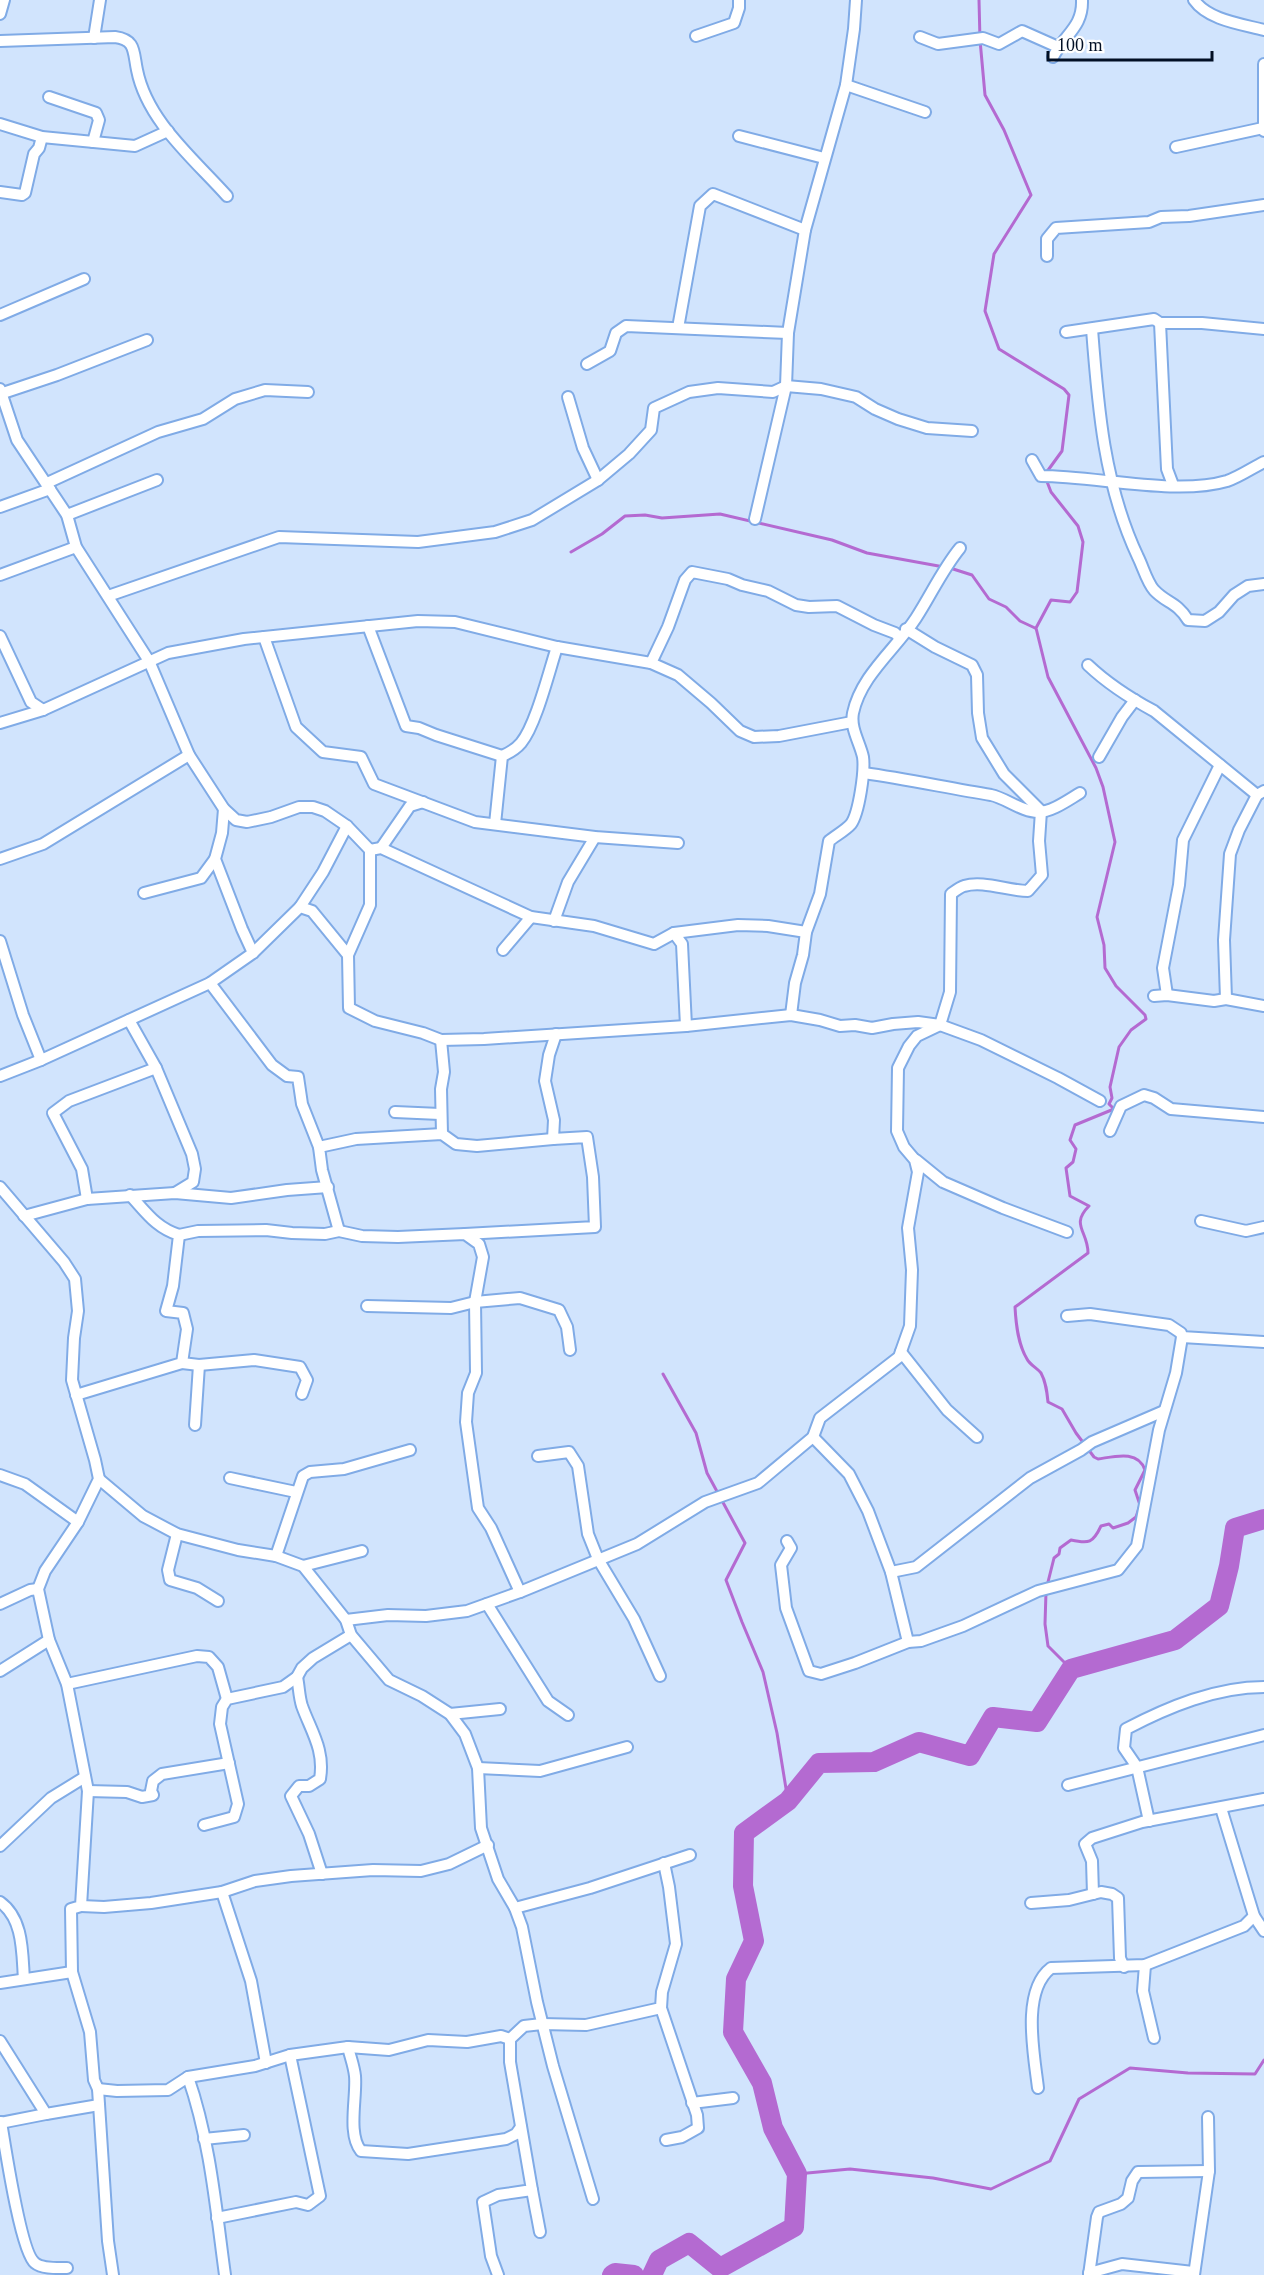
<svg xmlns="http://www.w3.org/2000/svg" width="1264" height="2275" viewBox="0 0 1264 2275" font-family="Georgia,serif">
	<rect width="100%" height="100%" fill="#d1e4fd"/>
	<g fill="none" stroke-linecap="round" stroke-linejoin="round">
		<!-- stream -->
		<g stroke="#b46ad1" stroke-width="3">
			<path d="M979,0L980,40L985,95L1004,130L1031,195L994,254L985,311L999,349L1064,389L1069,395L1062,451L1046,473"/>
			<path d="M1046,479L1051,492L1078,526L1083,542L1077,592L1070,602L1051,600L1036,628L1048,677L1096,768L1103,787L1115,842L1097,917L1104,945L1105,968L1116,986L1145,1015L1146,1019L1131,1030L1119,1047L1110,1087L1112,1098L1109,1104L1114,1109L1075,1125L1070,1140L1076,1149L1073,1162L1066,1168L1070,1196L1089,1206C1070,1225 1088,1231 1088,1253L1015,1307C1016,1325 1018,1344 1027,1359C1030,1365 1037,1368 1041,1373C1046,1382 1047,1392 1048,1402L1062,1409L1076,1433L1094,1457L1098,1459C1113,1457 1138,1449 1145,1470L1135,1490L1140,1505L1136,1517L1128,1523L1113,1528L1109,1524L1101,1526C1093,1543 1089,1544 1071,1540L1060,1548L1059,1554L1054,1558L1047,1586"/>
			<path d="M571,552L602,534L625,516L645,515L662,518L720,514L832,540L867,553L944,567"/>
			<path d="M950,568L972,575L989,599L1006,607L1020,621L1035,628"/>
			<path d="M663,1374L696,1433L707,1473L745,1543L726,1580L742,1622L763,1672L777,1733L788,1801"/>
			<path d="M1046,1592L1045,1624L1048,1646L1071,1669"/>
			<path d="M797,2174L850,2169L933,2178L991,2189L1050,2161L1079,2099L1130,2068L1188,2073L1255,2074L1264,2060"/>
		</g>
		<!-- river -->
		<g stroke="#b46ad1" stroke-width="20">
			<path d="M612,2275L615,2273L634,2275"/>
			<path d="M652,2275L659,2260L689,2243L720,2268L794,2227L797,2174L773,2128L762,2083L733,2032L736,1979L754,1941L743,1886L744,1833L788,1801L819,1763L874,1762L919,1742L970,1756L993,1717L1037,1722L1071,1669L1175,1640L1219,1606L1229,1566L1235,1528L1264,1519"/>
		</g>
		<!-- street casing -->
		<g stroke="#80abe6" stroke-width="14">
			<g id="street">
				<path d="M1194,0C1208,20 1241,24 1264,30"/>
				<path d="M0,14L4,0"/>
				<path d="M696,36L734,23L739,8V0"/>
				<path d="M920,37L938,44L983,38L999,44L1022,31L1058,47"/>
				<path d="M94,38L100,0"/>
				<path d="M0,41L115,37C136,40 133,51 137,70C147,121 194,159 227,196"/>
				<path d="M1053,57C1065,34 1083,27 1082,0"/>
				<path d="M1264,64V131"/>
				<path d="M846,85L925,112"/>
				<path d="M49,97L96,113L99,120L93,142"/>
				<path d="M0,124L42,137L135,146L168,131"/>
				<path d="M739,136L824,158"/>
				<path d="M1176,147L1263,128"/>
				<path d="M0,192L22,195L25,193L34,154L39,148L42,137"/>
				<path d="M1047,256V239L1056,228L1149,222L1161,217L1189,216L1264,205"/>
				<path d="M0,315L84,279"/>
				<path d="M1160,323L1167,469L1173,485"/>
				<path d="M678,328L700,206L713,194L805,230"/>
				<path d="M1092,329C1098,408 1104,485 1138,557C1143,567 1147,582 1154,590C1166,603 1177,602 1188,620L1205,621L1219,612L1234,595L1248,586L1264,584"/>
				<path d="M1066,332L1154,319L1160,323H1202L1264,329"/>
				<path d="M587,364L610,351L616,333L626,326L788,333"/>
				<path d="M0,389L17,440L67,515L76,547L149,661L189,755L224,809L236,820L247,822L271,817L299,807H313L325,811L347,826L370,850L381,848L531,917L594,926L654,944L674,933L738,925L768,926L806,932"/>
				<path d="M0,394L57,375L147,340"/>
				<path d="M568,397L583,448L598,480"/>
				<path d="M1032,460L1041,476C1096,476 1176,496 1227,481C1239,477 1252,468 1264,462"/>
				<path d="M47,483L158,432L203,419L235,399L265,390L308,392"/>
				<path d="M0,507L50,489"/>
				<path d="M67,515L157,480"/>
				<path d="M755,519L786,386L788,333L805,230L846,85L854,29L856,0"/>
				<path d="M0,575L76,547"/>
				<path d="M108,596L279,537L418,542L495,532L532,520L598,480L629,454L651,430L654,408L689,392L718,388L773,392L786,386L821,389L856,397L875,409L898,419L927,428L972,431"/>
				<path d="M368,626L406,726L419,728L436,735L502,756"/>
				<path d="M0,636L31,702L43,710"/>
				<path d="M264,637L296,727L323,752L361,757L374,784L475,822L595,837L678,843"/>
				<path d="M651,663L668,627L685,580L692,572L728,579L742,585L768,591L796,605L809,607L837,606L874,625L895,633L899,637"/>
				<path d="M1088,665C1108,684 1130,698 1154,711L1257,795L1264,791"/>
				<path d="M0,723L43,710L168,653L244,639L418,621L455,622L557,647L651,663L678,675L711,703L740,731L754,737L779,736L852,722"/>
				<path d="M1099,757L1122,717L1135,700"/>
				<path d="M864,773C906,779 948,788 991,795C1006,798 1022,812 1038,812C1052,812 1068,800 1080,793"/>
				<path d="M224,809L222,833L215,859L242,929L253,953"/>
				<path d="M495,824L502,756C509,753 516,749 521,743C536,725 549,671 557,647"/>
				<path d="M381,848L410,806L423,802"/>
				<path d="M370,850V905L348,955L349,1008L375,1021L423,1033L441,1040L484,1039L686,1026L791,1015L820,1020L840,1026L855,1025L872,1028L893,1024L918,1022L940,1025L981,1040L1058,1078L1100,1101"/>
				<path d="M0,859L43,844L189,755"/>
				<path d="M144,893L201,878L215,859"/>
				<path d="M300,907L323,872L347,826"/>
				<path d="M554,921L568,882L595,837"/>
				<path d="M674,933L682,944L686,1026"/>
				<path d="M0,941L23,1015L41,1060"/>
				<path d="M503,950L531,917"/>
				<path d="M210,983L272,1065L287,1076L298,1077L302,1104L319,1147"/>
				<path d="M1167,995L1163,968L1179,885L1183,840L1220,765"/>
				<path d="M1154,996L1167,995L1214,1001L1226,999L1264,1006"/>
				<path d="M1226,999L1224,940L1230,854L1239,830L1257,795"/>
				<path d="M791,1015L795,983L803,955L806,932L820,894L829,841C835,836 846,830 851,824C859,813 865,771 863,757C860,743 850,728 853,713C861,675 896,649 916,618C931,595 942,570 960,548"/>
				<path d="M129,1020L156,1068L192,1154L195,1169L193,1182L175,1193"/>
				<path d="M441,1040L444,1072L441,1089L442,1134"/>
				<path d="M0,1076L41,1060L210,983L253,953L300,907L312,911L348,955"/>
				<path d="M395,1112L440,1114"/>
				<path d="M1110,1131L1121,1106L1144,1095L1154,1098L1171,1109L1264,1117"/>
				<path d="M916,1160L943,1182L1003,1208L1067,1232"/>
				<path d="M0,1187L64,1262L75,1279L78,1311L74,1338L72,1380L95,1460L99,1479L78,1522L45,1571L38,1589L49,1640L67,1684L88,1791L81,1906L71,1909L72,1972L90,2032L94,2080L98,2089L108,2241L113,2275"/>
				<path d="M87,1199L82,1169L53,1113L69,1101L156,1068"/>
				<path d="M24,1216L87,1199L175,1193L231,1198L287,1190L328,1187"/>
				<path d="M1201,1221L1246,1231L1264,1227"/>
				<path d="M339,1231L322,1170L319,1147L356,1139L442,1134L456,1144L477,1146L553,1139"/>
				<path d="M465,1234L595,1227L593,1177L587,1137L553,1139L554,1120L545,1081L549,1055L556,1034"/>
				<path d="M179,1235L198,1231L266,1230L292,1233L325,1234L339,1231L362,1236L398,1237L465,1234L479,1244L483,1257L475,1302L476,1373L468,1393L466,1422L478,1508L491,1528L520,1592"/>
				<path d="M367,1306L451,1308L475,1302L520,1298L559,1310L567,1327L570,1350"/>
				<path d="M1067,1316L1090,1314L1169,1325L1181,1333L1182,1337L1264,1342"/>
				<path d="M901,1352L947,1410L977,1437"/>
				<path d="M182,1363L199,1365L254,1360L300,1367L307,1380L302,1394"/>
				<path d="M76,1395L182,1363L187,1329L183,1313L166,1311L173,1286L179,1235C156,1228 146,1212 130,1195"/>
				<path d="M195,1425L199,1365"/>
				<path d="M813,1437L849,1474L868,1511L891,1572L908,1642"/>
				<path d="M538,1456L569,1452L578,1466L588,1534L598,1559L634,1619L660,1676"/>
				<path d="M0,1475L25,1484L78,1522"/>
				<path d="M230,1478L296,1492"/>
				<path d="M99,1479L143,1516L177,1534L238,1550L276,1556L303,1566L346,1620L351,1635L389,1680L422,1696L450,1714L465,1734L478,1768L481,1828L498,1879L515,1908L522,1927L537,2002L553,2066L593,2199"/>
				<path d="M177,1534L168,1570L170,1580L197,1588L218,1601"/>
				<path d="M787,1541L791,1548L781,1565L786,1608L809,1671L821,1674L855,1663L908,1642L921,1641L963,1626L1038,1591L1118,1570L1137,1546L1159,1430L1176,1373L1182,1337"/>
				<path d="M276,1556L303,1476L310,1472L344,1469L410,1450"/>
				<path d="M303,1566L362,1551"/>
				<path d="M891,1572L916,1567L1030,1478L1081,1450L1092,1442L1164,1411"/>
				<path d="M0,1604L30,1590L38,1589"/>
				<path d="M487,1604L548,1701L568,1715"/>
				<path d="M346,1620L388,1615L426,1616L467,1611L520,1592L637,1544L705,1502L758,1483L813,1437L820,1418L899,1357L910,1326L912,1270L908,1228L918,1172L915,1160L904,1147L897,1131L898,1068L909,1046L917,1036L940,1025L950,992L951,894C955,891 960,887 964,886C983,880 1008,891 1028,891L1042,875L1039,841L1041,811L1004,774L982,738L978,713L977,675L972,665L935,647L906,629"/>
				<path d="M0,1671L49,1640"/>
				<path d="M297,1677C299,1686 299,1697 302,1706C311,1731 325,1750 320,1779L309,1786H299L291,1796L309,1834L322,1874"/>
				<path d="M67,1684L197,1656L209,1657L218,1667L227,1699"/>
				<path d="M450,1714L500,1709"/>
				<path d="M478,1768L540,1771L627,1747"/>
				<path d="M1068,1785L1264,1735"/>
				<path d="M88,1791L127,1792L142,1797L153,1795L151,1791L153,1781L162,1774L229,1763"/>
				<path d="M1221,1808L1254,1916L1264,1931"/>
				<path d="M1149,1821L1137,1767L1124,1748L1126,1729C1168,1707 1216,1687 1264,1687"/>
				<path d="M204,1825L234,1817L238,1804L220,1724L222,1707L227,1699L283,1687L297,1677L302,1668L313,1658L351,1635"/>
				<path d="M0,1846L51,1798L85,1777"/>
				<path d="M222,1892L251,1981L266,2063"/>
				<path d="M1093,1894L1092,1861L1085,1844L1092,1838L1142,1822L1264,1799"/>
				<path d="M0,1902C24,1919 22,1954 24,1979"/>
				<path d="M1031,1903L1069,1900L1101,1892L1112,1894L1118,1898L1120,1958L1124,1967"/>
				<path d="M81,1906L104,1907L151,1903L222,1892L255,1881L291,1876L373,1870L421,1871L449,1864L488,1845"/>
				<path d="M515,1908L590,1888L690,1855"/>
				<path d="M1145,1965L1143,1991L1154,2038"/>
				<path d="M0,1983L72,1972"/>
				<path d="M661,2008L697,2115L698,2128L682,2137L666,2140"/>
				<path d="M0,2041L46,2114L99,2105"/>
				<path d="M348,2047C350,2056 354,2066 355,2076C357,2097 347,2134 361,2151L408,2154L506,2139L516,2134L521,2127"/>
				<path d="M188,2077C210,2140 216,2209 225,2275"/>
				<path d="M1038,2088C1034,2054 1021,1991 1051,1968L1145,1965L1244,1926L1254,1916"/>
				<path d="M98,2089L117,2091L168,2090L188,2077L255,2066L290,2055L348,2047L389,2050L428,2040L467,2042L501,2036L510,2039"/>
				<path d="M692,2103L733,2098"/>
				<path d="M1,2122C5,2146 21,2253 35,2263C42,2269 58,2268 67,2268"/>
				<path d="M0,2123L46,2114"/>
				<path d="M204,2139L244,2135"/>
				<path d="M532,2190L540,2232"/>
				<path d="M217,2218L296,2202L308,2205L320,2196L290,2055"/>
				<path d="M1089,2273L1122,2264L1193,2272"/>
				<path d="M498,2275L491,2256L483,2202L498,2195L532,2190L510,2062V2039L524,2026L542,2024L586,2025L661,2008L662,1992L676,1944L669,1887L664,1863"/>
				<path d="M1089,2275L1097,2217L1099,2212L1121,2204L1128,2198L1132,2181L1138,2172L1209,2171"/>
				<path d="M1194,2275L1209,2171L1208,2117"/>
			</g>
		</g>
		<!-- street -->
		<use href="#street" stroke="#fff" stroke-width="10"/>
	</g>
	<!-- scale -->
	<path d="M1048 51v9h164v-9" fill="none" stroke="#020f24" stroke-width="3"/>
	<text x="1057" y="51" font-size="18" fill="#020f24" stroke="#ffffff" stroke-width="4.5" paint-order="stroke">100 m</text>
</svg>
